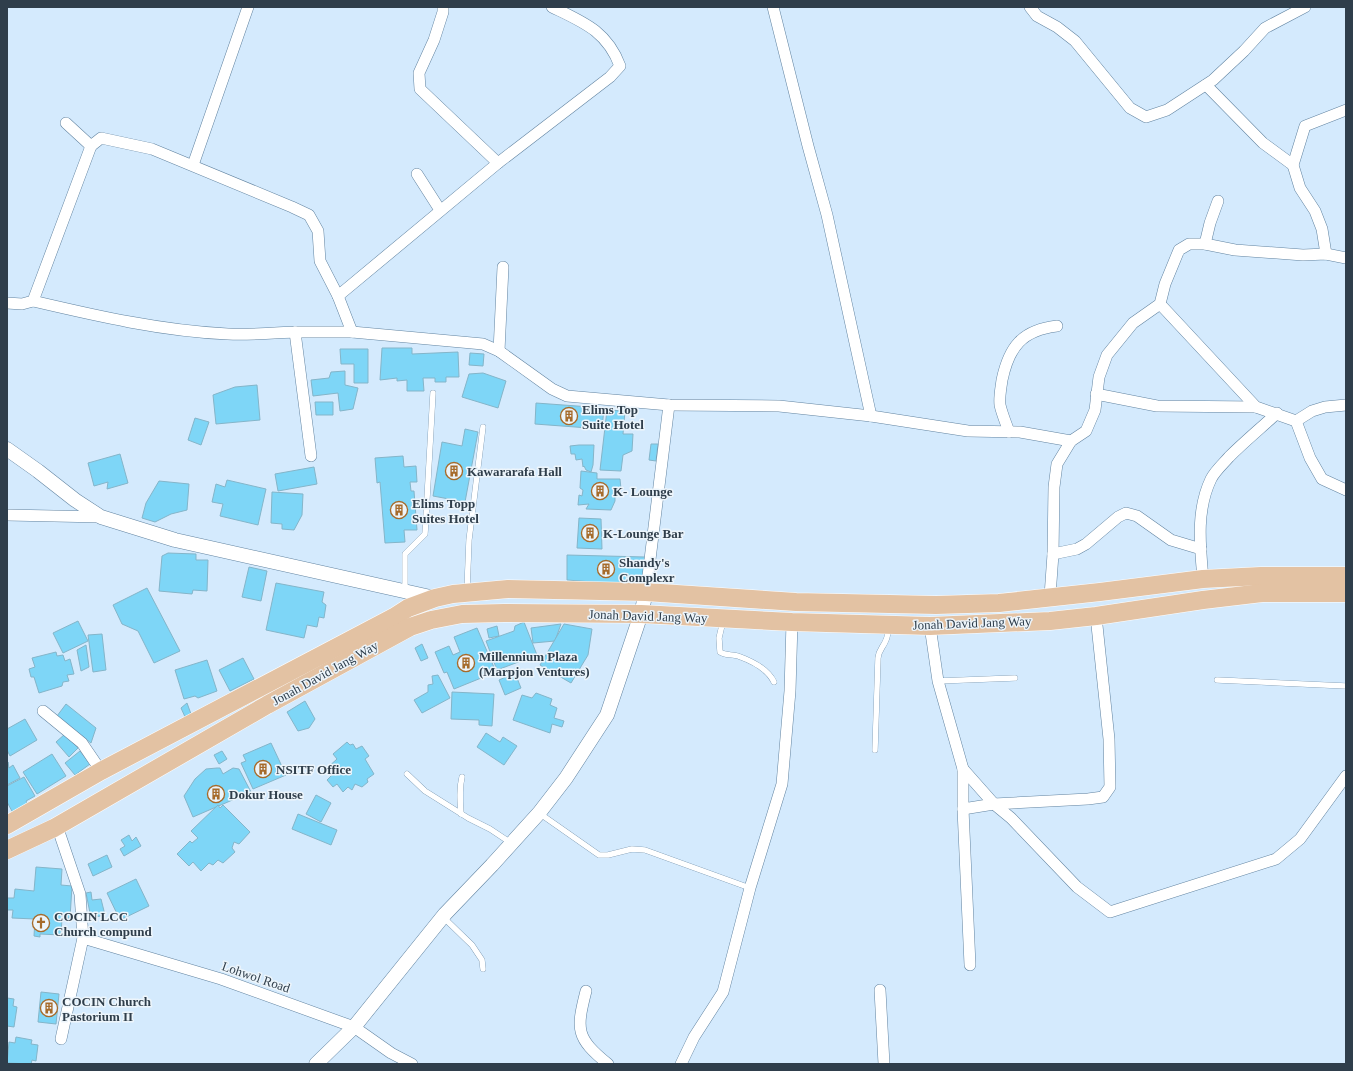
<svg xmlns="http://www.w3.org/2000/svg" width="1353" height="1071" viewBox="0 0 1353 1071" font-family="'Times New Roman',serif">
	<rect width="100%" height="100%" fill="#d4eafd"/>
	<!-- building -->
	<g fill="#7ed6f7" stroke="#84b5c9">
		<path d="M382,348H412V354L458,352L459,377H446V382H435V378H423L424,391H407V380L397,381V378L380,380Z"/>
		<path d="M340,349H368V383H354V364H341Z"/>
		<path d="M470,353L484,354L483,366L469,365Z"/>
		<path d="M345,371V385L358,388L353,409L340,411L338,393L313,396L311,380L329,378L331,372Z"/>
		<path d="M483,373L506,381L498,408L462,397L469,374Z"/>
		<path d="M257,385L260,420L216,424L213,395L235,387Z"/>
		<path d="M315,402H333V415H316Z"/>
		<path d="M536,403L604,408L602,429L535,424Z"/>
		<path d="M607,410L625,411L623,434H633L632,451L623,455L621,471L600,470Z"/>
		<path d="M195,418L209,422L201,445L188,440Z"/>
		<path d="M465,429L478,432L465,502L433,496L442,442L462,446Z"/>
		<path d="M651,444H658L656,461L649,460Z"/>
		<path d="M579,445H594L593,465L591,472L586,470L584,466L583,467L582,459L576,460L575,454H571L570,446Z"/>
		<path d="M120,454L128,483L107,489L108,482L94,486L88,463Z"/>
		<path d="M403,456L404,467L416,466L417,482H410L411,491H414L417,530H404L405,542L385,543L380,482L377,483L375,458Z"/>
		<path d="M314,467L317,484L278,491L275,474Z"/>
		<path d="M581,471L597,473V479H620L621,489L615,493V501L611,510L586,509L589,504L578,505L579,495L582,496L583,490L580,488Z"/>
		<path d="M227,480L266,489L258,525L220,516L223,504L212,502L216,484L225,487Z"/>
		<path d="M159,481L189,484L187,510L171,514L155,522L142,518L146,503Z"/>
		<path d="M272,492L303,494L302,515L294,530L282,529V524L271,523Z"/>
		<path d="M579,518L601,519L602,549L577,548Z"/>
		<path d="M168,553L196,554V560H208L207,591L193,590L192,594L159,591L162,556Z"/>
		<path d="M567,555L645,557L642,586L567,580Z"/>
		<path d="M249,567L267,571L261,601L242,597Z"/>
		<path d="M276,583L324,592L322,602L326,605L324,618L319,617L317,627L307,625L304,638L266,630Z"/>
		<path d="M147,588L180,651L154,663L138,631L122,624L113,605Z"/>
		<path d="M78,621L88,641L63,653L53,633Z"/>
		<path d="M524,622L537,655L497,670L486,641L514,631L515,626Z"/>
		<path d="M561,624L555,641L533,643L531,628Z"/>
		<path d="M564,624L592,629L588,655L571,683L540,665Z"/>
		<path d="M497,626L499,636L489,638L487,629Z"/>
		<path d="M477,628L496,672L454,689L447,672L444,673L435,652L449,646L453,655L460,652L454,637Z"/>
		<path d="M102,634L106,670L93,672L88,635Z"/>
		<path d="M422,644L428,658L421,661L415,648Z"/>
		<path d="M86,645L89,667L81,671L77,650Z"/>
		<path d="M56,652L57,656L63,655L65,661L70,659L74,674L67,675L69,681L63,682L62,686L39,693L34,677H31L29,669L35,667L32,658Z"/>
		<path d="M243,658L254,679L230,691L219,670Z"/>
		<path d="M207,660L217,691L198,698L195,696L184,699L175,670Z"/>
		<path d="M515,673L521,688L505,695L499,680Z"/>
		<path d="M438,675L450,698L422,713L414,700L428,692V685L433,684L432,676Z"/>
		<path d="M452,692L494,694L492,726L479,725V720L451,719Z"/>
		<path d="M536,693L552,699L550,705L557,708L554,718L564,721L562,727L552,724L550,733L513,720L522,695L532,698Z"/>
		<path d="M305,701L315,719L309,728L298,731L287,712Z"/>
		<path d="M187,703L191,714L186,719L181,708Z"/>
		<path d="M66,704L96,728L91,743L57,716Z"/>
		<path d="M25,719L37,740L10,756L7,750V729Z"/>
		<path d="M486,733L500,742L503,737L517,746L504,765L477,747Z"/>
		<path d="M65,734L78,748L69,757L56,742Z"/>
		<path d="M347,742L350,745L353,744L356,749L362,746L369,756L365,759L374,774L367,779L368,782L362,787L355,784L352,790L348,787L343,792L337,784L333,787L327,780L332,775L326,769L337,759L333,754Z"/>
		<path d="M271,743L286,775L253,789L241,763L246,761L243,755Z"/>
		<path d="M80,751L90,764L75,775L65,763Z"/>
		<path d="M222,751L227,759L219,764L214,755Z"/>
		<path d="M52,754L66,776L37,794L23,772Z"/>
		<path d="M8,762L9,768L13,765L20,778L7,785Z"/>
		<path d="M217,768H220L223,774L233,768L239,769L251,792L193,817L184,796L195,779L206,769Z"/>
		<path d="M24,777L35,796L26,801L28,805L13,813L7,802V786Z"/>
		<path d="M316,795L331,803L321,822L306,814Z"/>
		<path d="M218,805L220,808L223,805L250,832L239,844L234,842L232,848L235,852L223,863L218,860L213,865L209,863L201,871L193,862L189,866L177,854L190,841L192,843L198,838L191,831Z"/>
		<path d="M298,814L337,830L331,845L292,829Z"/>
		<path d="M129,835L132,841L136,837L141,846L124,856L120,849L125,846L121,840Z"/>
		<path d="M107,855L112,867L93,876L88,864Z"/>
		<path d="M36,867L62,869L61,885L72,886L70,918H62L61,935L40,934V937L34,936L35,919L12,918L13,910H7V898H14L15,889L34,891Z"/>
		<path d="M136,879L149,906L120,920L107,893Z"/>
		<path d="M91,892L92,900L101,899L105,915L91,918L86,893Z"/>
		<path d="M41,992L59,994L56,1024L38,1022Z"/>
		<path d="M7,998L14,999L13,1006L17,1007L14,1027L7,1026Z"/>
		<path d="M16,1037L32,1040L31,1044L38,1045L36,1061L32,1060L31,1064L7,1063L9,1042L15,1043Z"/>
	</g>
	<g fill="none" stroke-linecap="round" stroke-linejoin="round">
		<!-- service casing -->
		<g stroke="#6284a1" stroke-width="6">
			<g id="service">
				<path d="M467,590L469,540L483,427"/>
				<path d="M405,592V554L425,534L433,393"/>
				<path d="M723,621L719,638L720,652C726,656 732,654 738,656C752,661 768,669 774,682"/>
				<path d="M1217,680L1346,686"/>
				<path d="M938,681L1015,678"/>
				<path d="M875,750L878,658C879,649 883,648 886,640C888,636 888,631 888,627"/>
				<path d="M407,774L425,791L468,818L490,829L511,843"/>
				<path d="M539,813L599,855H608L632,849L645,850L750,888"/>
				<path d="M461,814C460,801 459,789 462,777"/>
				<path d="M443,917L472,945L482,960L483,969"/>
			</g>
		</g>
		<!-- minor casing -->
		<g stroke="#6284a1" stroke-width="12">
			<g id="minor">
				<path d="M443,7V12L434,40L419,73L420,89L498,163"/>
				<path d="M773,7L808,146L827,215L871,416"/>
				<path d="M1030,7L1037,16L1057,27L1075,41L1130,108L1146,117L1167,110L1213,80L1244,51L1265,28L1305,7"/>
				<path d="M1206,85L1263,143L1293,165"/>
				<path d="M66,123L91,146L101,138L152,149L292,207L309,215L318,231L320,261L338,296L352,332"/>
				<path d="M193,165L248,7"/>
				<path d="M417,174L440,210"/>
				<path d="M1205,244L1210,223L1218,201"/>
				<path d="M1326,254L1322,229L1315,211L1300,188L1293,165L1305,126L1346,110"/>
				<path d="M338,296L498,163L610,77L620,66C607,31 583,22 552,7"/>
				<path d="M33,301C97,316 162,331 228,334C250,335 273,333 295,332"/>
				<path d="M7,303L22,304L33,301L91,146"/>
				<path d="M1160,304L1256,407L1296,421L1310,458L1322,479L1346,490"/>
				<path d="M499,351L503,267"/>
				<path d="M1096,394L1157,406L1256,407"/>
				<path d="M1296,421L1312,411L1325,407L1346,405"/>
				<path d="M1009,432C1006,423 1002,414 1000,405C999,397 1001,388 1002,380C1009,347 1022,330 1057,326"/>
				<path d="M311,456L295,332H352L483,344L499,351L552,389L567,396L669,405L779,406L871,416L968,431L1020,432L1071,441"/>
				<path d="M7,515L101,517"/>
				<path d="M1053,554L1077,549L1086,544L1118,517L1126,513L1137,516L1171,540L1201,549"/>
				<path d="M1203,579C1200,545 1196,510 1211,479C1215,471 1223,464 1229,457C1244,442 1261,428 1277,413"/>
				<path d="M646,592L669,405"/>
				<path d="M1050,596L1053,554L1054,487L1057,464L1071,441L1086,431L1095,410L1099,377L1107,355L1133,323L1160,304L1165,284L1179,250L1189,244H1205L1235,250L1303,255L1326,254L1346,258"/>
				<path d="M930,626L938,681L963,769V809L970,965"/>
				<path d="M43,711L82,743L101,771"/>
				<path d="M963,769L994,804L1011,818L1077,887L1110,912L1276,859L1300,839L1346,776"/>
				<path d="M963,809L994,804L1088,799L1103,797L1110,787L1109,739L1096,616"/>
				<path d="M57,826L80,894L83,938L61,1039"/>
				<path d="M83,938L221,979L354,1027L391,1053L412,1064"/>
				<path d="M880,990L884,1064"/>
				<path d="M586,991C576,1030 576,1038 608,1064"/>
				<path d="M681,1064L694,1037L723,992L750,888L782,784L790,691L792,622"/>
			</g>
		</g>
		<!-- tertiary casing -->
		<g stroke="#6284a1" stroke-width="15">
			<g id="tertiary">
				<path d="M7,449L38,471L75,500L101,517L175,540L435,598"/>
				<path d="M316,1064L354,1027L445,914L492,865L539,813L566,778L607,715L641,614L646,592"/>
			</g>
		</g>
		<!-- primary casing -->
		<g stroke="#fff" stroke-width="19">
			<g id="primary">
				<path d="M7,825L101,771L394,617L408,608L435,598L453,594L508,589L646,592L796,602L936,605L999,603L1100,592L1203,579L1261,576H1346"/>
				<path d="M7,850L54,828L267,705L410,627L431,620L462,614L504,613L641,614L792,622L930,626L1050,621L1096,616L1203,600L1262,593H1346"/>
			</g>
		</g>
		<!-- service -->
		<use href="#service" stroke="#fff" stroke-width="5.5"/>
		<!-- minor -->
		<use href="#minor" stroke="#fff" stroke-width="11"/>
		<!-- tertiary -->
		<use href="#tertiary" stroke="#fff" stroke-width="14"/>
		<!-- primary -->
		<use href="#primary" stroke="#e3c2a3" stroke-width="18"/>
	</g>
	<!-- icons -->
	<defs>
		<g id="building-ring" transform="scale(0.9)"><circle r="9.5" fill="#edf5fb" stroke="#a66b2b" stroke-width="1.5"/><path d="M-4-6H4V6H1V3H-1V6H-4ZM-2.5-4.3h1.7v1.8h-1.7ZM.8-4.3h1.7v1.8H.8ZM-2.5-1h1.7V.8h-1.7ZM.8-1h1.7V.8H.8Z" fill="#a66b2b"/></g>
		<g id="church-ring" transform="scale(0.9)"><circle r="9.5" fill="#edf5fb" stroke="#a66b2b" stroke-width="1.5"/><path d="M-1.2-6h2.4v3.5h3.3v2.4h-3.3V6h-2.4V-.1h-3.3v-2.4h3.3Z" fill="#a66b2b"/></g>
	</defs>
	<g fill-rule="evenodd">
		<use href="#building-ring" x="569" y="416"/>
		<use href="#building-ring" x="454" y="471"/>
		<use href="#building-ring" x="600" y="491"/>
		<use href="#building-ring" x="399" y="510"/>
		<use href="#building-ring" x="590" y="533"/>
		<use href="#building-ring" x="606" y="569"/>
		<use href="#building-ring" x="466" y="663"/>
		<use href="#building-ring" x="263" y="769"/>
		<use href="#building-ring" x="216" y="794"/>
		<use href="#church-ring" x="41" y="923"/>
		<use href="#building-ring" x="49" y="1008"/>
	</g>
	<g text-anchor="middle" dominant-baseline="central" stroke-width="3" stroke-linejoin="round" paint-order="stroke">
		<!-- poi labels -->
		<g font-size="13" font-weight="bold" fill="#2f3e4b" stroke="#edf5fb" text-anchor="start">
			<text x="582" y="409">Elims Top<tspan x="582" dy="15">Suite Hotel</tspan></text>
			<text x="467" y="471">Kawararafa Hall</text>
			<text x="613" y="491">K- Lounge</text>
			<text x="412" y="503">Elims Topp<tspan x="412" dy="15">Suites Hotel</tspan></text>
			<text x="603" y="533">K-Lounge Bar</text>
			<text x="619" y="562">Shandy's<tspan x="619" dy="15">Complexr</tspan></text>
			<text x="479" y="656">Millennium Plaza<tspan x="479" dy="15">(Marpjon Ventures)</tspan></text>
			<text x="276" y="769">NSITF Office</text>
			<text x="229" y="794">Dokur House</text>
			<text x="54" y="916">COCIN LCC<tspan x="54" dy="15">Church compund</tspan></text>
			<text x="62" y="1001">COCIN Church<tspan x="62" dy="15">Pastorium II</tspan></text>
		</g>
		<!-- street labels -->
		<g font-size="13" fill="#2f3e4b" stroke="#edf5fb">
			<text transform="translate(648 616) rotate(2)">Jonah David Jang Way</text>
			<text transform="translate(972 623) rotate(-2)">Jonah David Jang Way</text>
			<text transform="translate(325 673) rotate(-29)">Jonah David Jang Way</text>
			<text transform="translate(256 977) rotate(19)">Lohwol Road</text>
		</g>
	</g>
	<!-- border -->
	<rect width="1353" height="1071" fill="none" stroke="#2f3e4b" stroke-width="16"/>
</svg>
